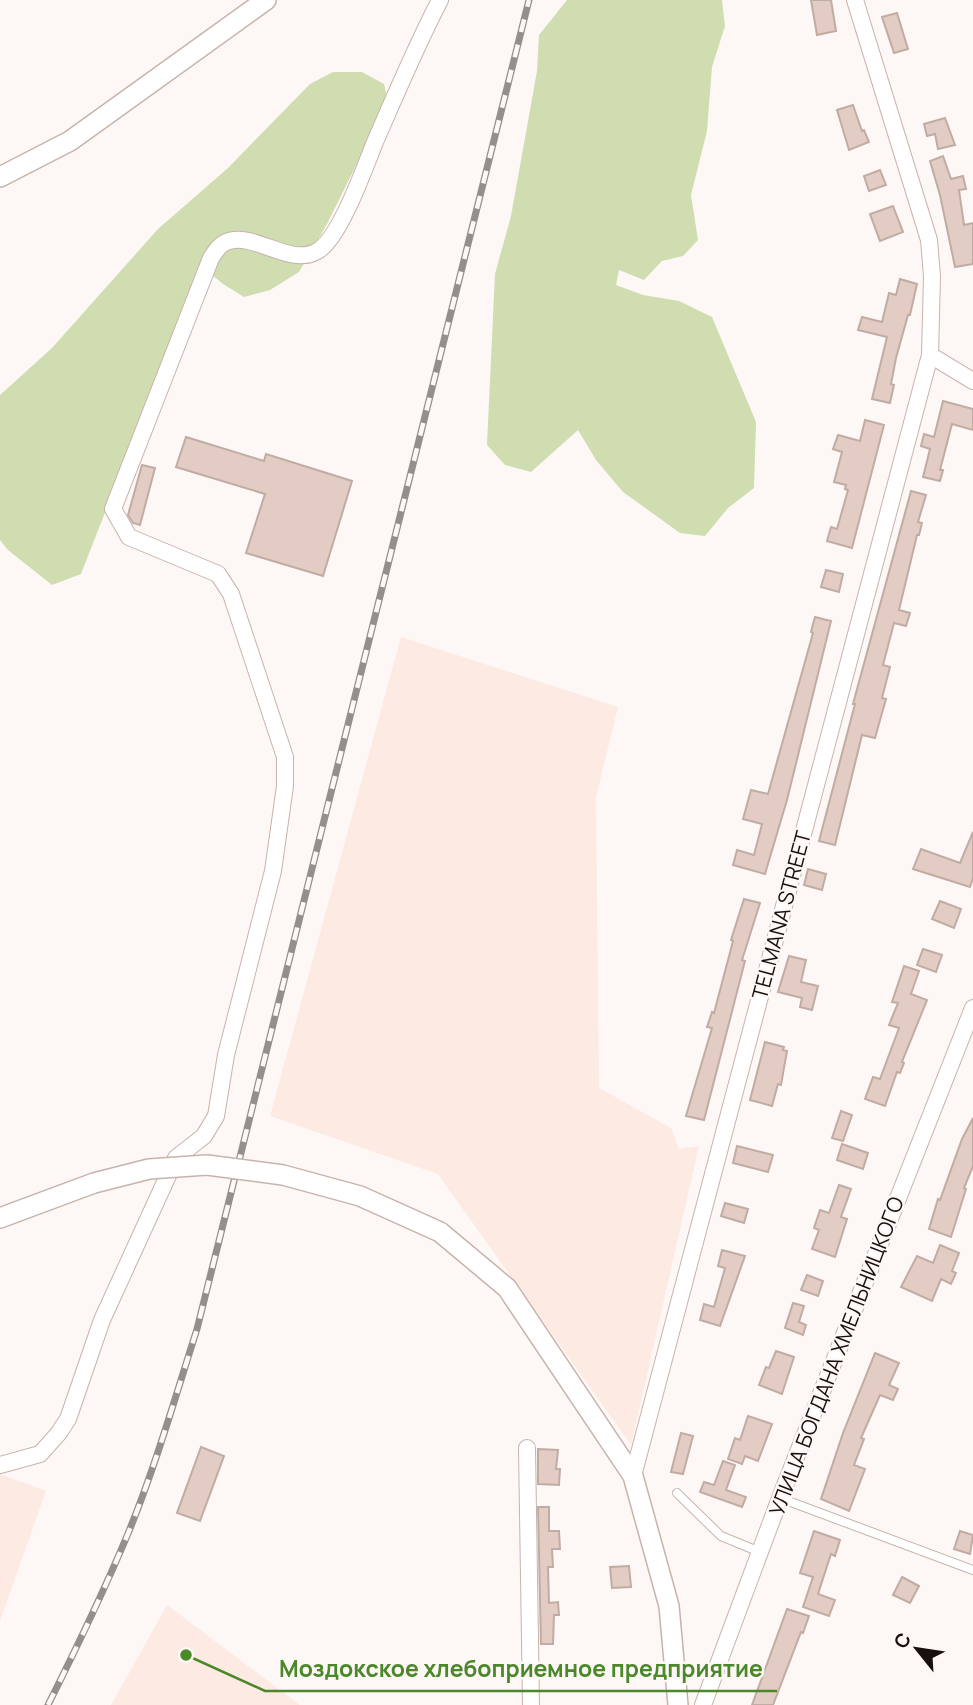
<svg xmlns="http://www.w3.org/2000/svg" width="973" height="1705" viewBox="0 0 973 1705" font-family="Manrope,sans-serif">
	<rect width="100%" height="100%" fill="#fdf8f6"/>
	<!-- built -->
	<g fill="#fceae3">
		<path d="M401,637L618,707L596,797L599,1088L671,1128L679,1149L699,1146L631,1445L438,1174L270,1116Z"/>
		<path d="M0,1474L46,1491L0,1621Z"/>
		<path d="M167,1605L300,1705H111Z"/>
	</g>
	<!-- green -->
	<g fill="#cfddb0">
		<path d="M567,0H722L725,26L712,67L707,131L691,195L698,240L683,256L662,261L644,280L619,270L616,285L643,295L679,301L712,317L756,422L754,488L728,508L705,536L680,533L623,492L596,460L578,430L531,472L505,465L487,445L495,274L511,216L537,71L539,35Z"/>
		<path d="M333,72H362L384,84L388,101L327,224L299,272L270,290L244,297L223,284L201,266L81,574L52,585L8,550L0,540V395L52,348L158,229L228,168L310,84Z"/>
	</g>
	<!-- building -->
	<g fill="#e2ccc4" stroke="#c1aca4" stroke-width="2">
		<path d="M811,0H831L836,31L817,35Z"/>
		<path d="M897,13L908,49L894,53L882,17Z"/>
		<path d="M853,105L862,131L864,130L869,142L849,150L837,110Z"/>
		<path d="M945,118L955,145L938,149L935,134L927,136L924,124Z"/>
		<path d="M943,156L951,179L963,176L966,189L959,190L964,225L973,223V264L955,267L940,195L930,161Z"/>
		<path d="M880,170L886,185L869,191L864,176Z"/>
		<path d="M893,206L903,232L880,241L870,214Z"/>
		<path d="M900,279L917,284L910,315H908L896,358L891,384L894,385L890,403L872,399L887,337L858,330L862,317L882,322L889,293L896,295Z"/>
		<path d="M943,401L973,409V430L952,424L940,470H943L940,481L923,477L930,449L921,446L924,434L934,437Z"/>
		<path d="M865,420L884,425L852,548L827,541L831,527L837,529L848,490L845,489L846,485L834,482L842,452L833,449L838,435L860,441Z"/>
		<path d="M186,437L264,461L266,454L352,481L323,576L246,553L265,494L176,467Z"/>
		<path d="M142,465L155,468L140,525L133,523L128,515Z"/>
		<path d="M911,491L926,495L918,522L922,523L919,535H917L899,610L910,613L906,626L894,623L883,665L890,667L882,698L886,699L875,738L862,735L835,845L819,841L855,704H853Z"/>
		<path d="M826,570L843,574L839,592L821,587Z"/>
		<path d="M815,617L831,621L787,800L765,874L733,865L737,850L754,855L762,824L743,819L751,790L768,794L813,633L811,632Z"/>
		<path d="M973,832V878L970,887L913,869L921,849L960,863Z"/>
		<path d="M808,869L826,874L822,890L804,885Z"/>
		<path d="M744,899L760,903L742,960L745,961L704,1120L686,1116L712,1028L707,1027L712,1012L714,1013L733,941L731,940Z"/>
		<path d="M940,901L961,909L954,928L932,919Z"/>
		<path d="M923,949L942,955L936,972L917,965Z"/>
		<path d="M789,956L806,960L801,982L818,986L812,1010L800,1007L802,998L778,992Z"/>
		<path d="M904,966L919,971L911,994L927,1000L902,1062L904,1063L900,1073L897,1072L885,1106L865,1099L873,1077L880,1079L899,1028L889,1025L898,1003L892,1002Z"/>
		<path d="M765,1042L784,1047L783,1050L787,1051L781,1085L778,1084L772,1106L750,1100Z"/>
		<path d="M841,1111L852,1115L843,1141L832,1138Z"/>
		<path d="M973,1118V1166L964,1188L966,1189L951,1237L929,1229L938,1199L940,1200L962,1139Z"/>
		<path d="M842,1144L868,1153L863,1169L837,1160Z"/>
		<path d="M737,1146L773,1155L768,1172L733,1163Z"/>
		<path d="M839,1185L851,1189L841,1217L847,1219L835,1257L812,1249L819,1230L814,1228L820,1210L829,1213Z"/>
		<path d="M725,1203L748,1209L744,1223L721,1216Z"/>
		<path d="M940,1245L959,1253L952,1271L956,1273L951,1284L941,1279L932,1301L901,1287L917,1256L933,1263Z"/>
		<path d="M722,1250L745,1256L720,1326L700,1320L704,1304L714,1307L725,1268L718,1266Z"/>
		<path d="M807,1275L823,1281L818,1296L801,1290Z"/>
		<path d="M793,1303L804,1306L799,1322L806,1325L803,1335L785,1328Z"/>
		<path d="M776,1351L794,1357L782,1394L759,1385L766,1367L769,1368Z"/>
		<path d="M875,1353L899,1363L889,1385L898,1389L893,1400L880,1395L861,1438L864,1439L854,1465L865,1469L849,1511L821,1499L843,1433Z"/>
		<path d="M748,1416L772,1424L758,1461L745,1456L742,1464L728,1459L735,1438L740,1440Z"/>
		<path d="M681,1433L693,1436L683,1474L671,1472Z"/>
		<path d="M201,1447L224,1456L200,1521L177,1513Z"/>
		<path d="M538,1449L558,1450L556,1469H560L559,1485L538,1484Z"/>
		<path d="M723,1461L735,1465L726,1490L746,1497L742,1507L700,1492L704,1482L714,1485Z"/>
		<path d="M538,1507H549V1531H559L560,1549H552L553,1567H548L549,1603L558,1602L559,1615H554L553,1644H541Z"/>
		<path d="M814,1531L840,1540L835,1556L831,1554L818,1594L835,1600L829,1616L803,1607L813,1577L800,1573Z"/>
		<path d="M960,1531L973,1535L970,1554L954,1549Z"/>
		<path d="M629,1566L631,1587L612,1588L610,1567Z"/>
		<path d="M902,1577L919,1586L910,1603L893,1595Z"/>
		<path d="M787,1609L809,1616L803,1633L801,1632L773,1705H752Z"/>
	</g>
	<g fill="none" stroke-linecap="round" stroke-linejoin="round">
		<!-- service casing -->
		<g stroke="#c8b3ab" stroke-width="10">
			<g id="service">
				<path d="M677,1493L721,1536L760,1552"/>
				<path d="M780,1498L973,1570"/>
			</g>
		</g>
		<!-- minor casing -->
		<g stroke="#c8b3ab" stroke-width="18">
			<g id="minor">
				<path d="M855,0L929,240L932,276L930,355L973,381"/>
				<path d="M527,1448L531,1705"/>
				<path d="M0,1465L40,1454L58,1434L68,1419L102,1320L176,1158L204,1136L216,1116L226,1055L273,871L285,786V757L231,594L218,574L129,537L113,509L211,258C215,252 219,245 226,242C253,230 291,269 319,250C341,235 364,169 375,142C396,94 416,46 440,0"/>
				<path d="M633,1476L930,355"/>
				<path d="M703,1705L780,1498L973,1008"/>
			</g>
		</g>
		<!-- tertiary casing -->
		<g stroke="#c8b3ab" stroke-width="22">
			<g id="tertiary">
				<path d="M0,177L70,141L266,0"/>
				<path d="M0,1218L94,1183"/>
				<path d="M440,1232L507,1288L633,1476L669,1606L678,1705"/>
			</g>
		</g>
		<!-- service -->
		<use href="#service" stroke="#fff" stroke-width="8"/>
		<!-- minor -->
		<use href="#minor" stroke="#fff" stroke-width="16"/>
		<!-- tertiary -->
		<use href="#tertiary" stroke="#fff" stroke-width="19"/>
		<!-- rail casing -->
		<g stroke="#958f8c" stroke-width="7">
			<path id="rail" d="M48,1705C76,1649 103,1593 127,1536C155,1468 175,1398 197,1329L529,0"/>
		</g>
		<!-- rail -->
		<use href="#rail" stroke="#fdf8f6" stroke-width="4.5" stroke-dasharray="13" stroke-linecap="butt"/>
		<!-- tertiary-bridge casing -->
		<g stroke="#c8b3ab" stroke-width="22" stroke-linecap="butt">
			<path id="tertiary-bridge" d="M94,1183L149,1169L207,1165L283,1175L360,1196L440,1232"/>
		</g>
		<!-- tertiary-bridge -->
		<use href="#tertiary-bridge" stroke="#fff" stroke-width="19"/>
	</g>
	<g text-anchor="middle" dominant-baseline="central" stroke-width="5" stroke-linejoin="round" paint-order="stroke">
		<!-- street labels -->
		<g font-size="21" fill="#17100d" stroke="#fdf8f6">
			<text transform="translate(781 915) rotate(-75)">TELMANA STREET</text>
			<text transform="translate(836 1356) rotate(-69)">УЛИЦА БОГДАНА ХМЕЛЬНИЦКОГО</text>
		</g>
	</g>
	<!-- callouts -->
	<path fill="none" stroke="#4a8829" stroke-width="2.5" d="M186 1655L265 1691H777"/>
	<circle fill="#4a8829" stroke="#fdf8f6" stroke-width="2.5" cx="186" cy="1655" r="7"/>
	<g font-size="23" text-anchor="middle" font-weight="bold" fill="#4a8829" stroke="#fdf8f6" stroke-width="5" stroke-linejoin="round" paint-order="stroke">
		<text x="521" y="1677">Моздокское хлебоприемное предприятие</text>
	</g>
	<!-- north arrow -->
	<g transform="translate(917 1649) rotate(300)" stroke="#fdf8f6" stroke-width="5" paint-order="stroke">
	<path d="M0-5L12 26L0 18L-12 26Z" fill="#17100d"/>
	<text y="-10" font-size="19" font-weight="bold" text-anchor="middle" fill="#17100d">С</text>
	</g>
</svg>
